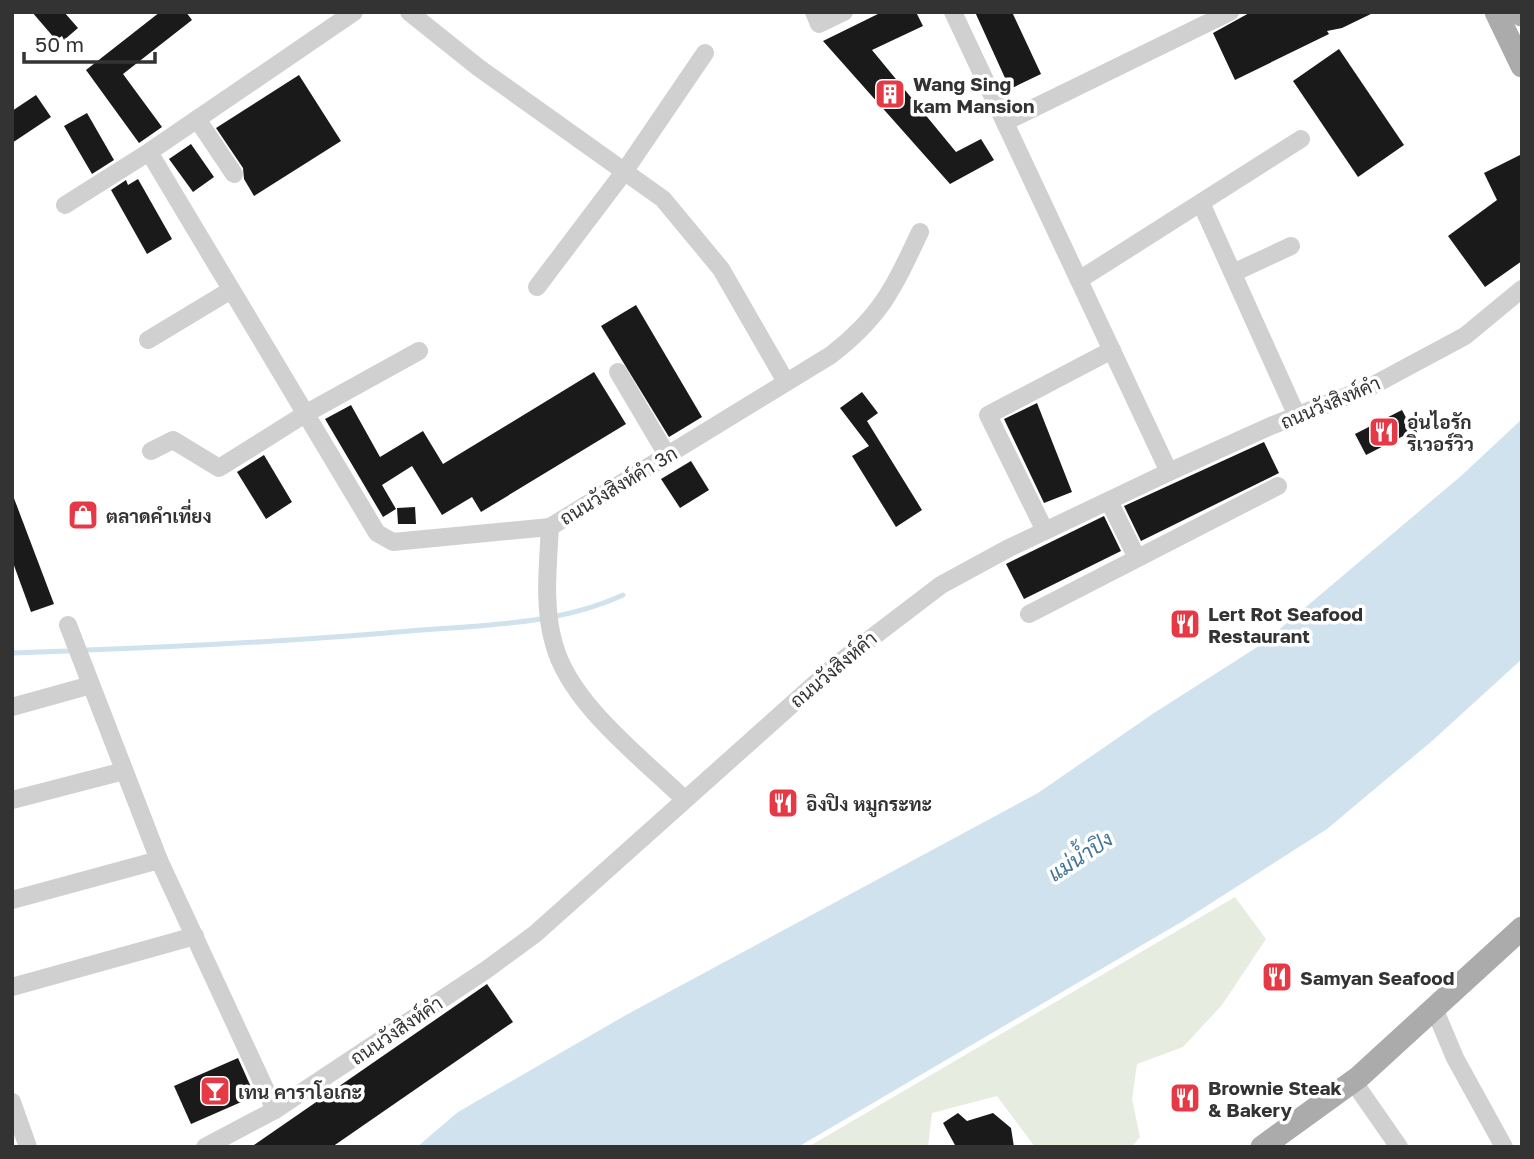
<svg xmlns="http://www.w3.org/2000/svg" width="1534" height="1159" viewBox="0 0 1534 1159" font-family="'Golos Text',Sarabun,sans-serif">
	<rect width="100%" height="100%" fill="#fff"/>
	<!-- green -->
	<path fill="#e6ecdf" d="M1235,897L1266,939L1222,1005L1183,1047L1137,1064L1132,1099L1140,1137L1132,1147H1035L997,1096L932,1113L928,1147H808Z"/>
	<!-- water -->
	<path fill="#cfe2ee" d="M1522,419V659L1432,741L1327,829L1183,921L798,1147H417L458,1112L626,1015L1038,793L1154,713L1262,644L1461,476Z"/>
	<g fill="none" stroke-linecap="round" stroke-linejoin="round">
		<!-- stream -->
		<g stroke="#cfe2ee" stroke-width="5">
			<path d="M87,650C199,646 310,640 421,630C488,625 560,624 623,595"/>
			<path d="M12,653L68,651"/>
		</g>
	</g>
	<!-- building -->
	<g fill="#1a1a1a">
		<path d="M32,12H64L78,28L64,40L62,36L56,40Z"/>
		<path d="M160,12H186L192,20L123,74L162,127L139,143L86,70Z"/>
		<path d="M882,12H916L923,26L872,50L956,152L981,139L994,160L950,184L823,41Z"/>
		<path d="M975,12H1012L1041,74L1010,89Z"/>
		<path d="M1251,12H1375L1342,28L1327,31L1329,34L1235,80L1213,33Z"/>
		<path d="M1339,49L1404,145L1358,177L1293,81Z"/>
		<path d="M299,75L341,141L254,196L244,179L243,168L216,128Z"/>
		<path d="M36,95L51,117L12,143V111Z"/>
		<path d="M87,113L114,160L92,174L64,126Z"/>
		<path d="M191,144L214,177L193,192L169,159Z"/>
		<path d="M1522,154V261L1485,287L1448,236L1497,200L1484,173Z"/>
		<path d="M138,179L172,239L147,254L111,190L126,180L128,185Z"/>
		<path d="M636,305L702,417L669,437L601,326Z"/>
		<path d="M594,372L626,424L481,512L472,497L442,515L412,466L382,485L396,509L383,517L325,419L351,405L380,457L423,431L443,464Z"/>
		<path d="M862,392L878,413L867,421L922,510L896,527L852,456L869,446L840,408Z"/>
		<path d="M1037,403L1072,492L1044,503L1004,419Z"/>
		<path d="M1402,410L1413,431L1366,455L1355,434Z"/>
		<path d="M1264,442L1279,473L1141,541L1124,506Z"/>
		<path d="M264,455L292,502L266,519L237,472Z"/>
		<path d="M691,461L709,490L680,508L661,479Z"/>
		<path d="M12,493L54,604L31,612L12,560Z"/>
		<path d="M415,507L416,524H398L397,508Z"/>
		<path d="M1104,516L1121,551L1024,599L1006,564Z"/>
		<path d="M487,984L513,1022L332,1147H251Z"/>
		<path d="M238,1058L255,1096L191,1124L174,1086Z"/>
		<path d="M958,1113L967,1121L993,1113L1011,1128L1014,1147H956L943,1123Z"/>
	</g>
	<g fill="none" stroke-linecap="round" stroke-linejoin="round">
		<!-- minor -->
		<g stroke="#d0d0d0" stroke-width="18">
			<path d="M409,12L479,68L663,199L721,269L786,382"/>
			<path d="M814,12L819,24L844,12"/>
			<path d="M953,12L1169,472"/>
			<path d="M197,119L234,174"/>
			<path d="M1005,122L1230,12"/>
			<path d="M149,152L377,533L393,542L550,527"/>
			<path d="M1201,203L1297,416"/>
			<path d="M65,205L149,152L354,12"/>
			<path d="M1233,273L1291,246"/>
			<path d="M1079,280L1301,139"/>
			<path d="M537,287L624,172L705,53"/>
			<path d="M148,340L231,290"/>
			<path d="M618,372L667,455"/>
			<path d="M151,451L173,440L219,468L305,414L419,351"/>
			<path d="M1109,501L1137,558"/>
			<path d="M1045,531L988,415L1112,350"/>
			<path d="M1029,614L1278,486"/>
			<path d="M68,625L159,860L275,1110"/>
			<path d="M12,707L91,685"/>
			<path d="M684,799C641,757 570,704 554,644C543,607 548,565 550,527L831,355C882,315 893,289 920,232"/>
			<path d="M12,800L124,771"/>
			<path d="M12,900L159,860"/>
			<path d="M12,987L195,936"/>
			<path d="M1434,1008L1455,1058L1504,1147"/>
			<path d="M1353,1081L1399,1147"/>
			<path d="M12,1102L28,1147"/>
			<path d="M205,1147L275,1110L486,970L535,934L836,665L941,585L1009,548L1169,472L1273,425L1370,387L1465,336L1522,289"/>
		</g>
		<!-- major -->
		<g stroke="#ababab" stroke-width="23">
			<path d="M1496,12L1522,66"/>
			<path d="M1520,12L1522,15"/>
			<path d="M1262,1147L1359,1077L1522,928"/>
		</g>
	</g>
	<!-- icons -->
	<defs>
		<g id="building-square" transform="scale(1.575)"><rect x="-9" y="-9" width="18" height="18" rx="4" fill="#e63946" stroke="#fff"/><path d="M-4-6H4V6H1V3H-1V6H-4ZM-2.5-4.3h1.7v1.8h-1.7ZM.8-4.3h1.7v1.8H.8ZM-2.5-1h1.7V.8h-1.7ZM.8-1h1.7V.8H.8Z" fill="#fff"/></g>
		<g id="restaurant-square" transform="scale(1.575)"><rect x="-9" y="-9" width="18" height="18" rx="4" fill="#e63946" stroke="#fff"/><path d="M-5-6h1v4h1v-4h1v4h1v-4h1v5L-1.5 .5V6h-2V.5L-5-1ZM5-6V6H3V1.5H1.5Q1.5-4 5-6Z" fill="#fff"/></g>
		<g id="shop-square" transform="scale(1.575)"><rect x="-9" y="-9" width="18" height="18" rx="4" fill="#e63946" stroke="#fff"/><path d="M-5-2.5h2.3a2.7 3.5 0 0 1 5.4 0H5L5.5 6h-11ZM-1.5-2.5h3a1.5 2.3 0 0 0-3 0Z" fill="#fff"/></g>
		<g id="bar-square" transform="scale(1.575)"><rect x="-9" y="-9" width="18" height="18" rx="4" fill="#e63946" stroke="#fff"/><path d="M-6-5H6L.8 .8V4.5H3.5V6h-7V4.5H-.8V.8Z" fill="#fff"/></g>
	</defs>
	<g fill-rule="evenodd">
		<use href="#building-square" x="890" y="94"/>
		<use href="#restaurant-square" x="1384" y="432"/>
		<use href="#shop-square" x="83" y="515"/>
		<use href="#restaurant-square" x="1185" y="624"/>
		<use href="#restaurant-square" x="783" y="803"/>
		<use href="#restaurant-square" x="1277" y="977"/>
		<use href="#bar-square" x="215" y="1091"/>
		<use href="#restaurant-square" x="1185" y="1098"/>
	</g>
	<g text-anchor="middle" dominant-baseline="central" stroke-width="7" stroke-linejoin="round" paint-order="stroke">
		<!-- poi labels -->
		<g font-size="19" font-weight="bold" fill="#333" stroke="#fff" text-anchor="start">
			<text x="913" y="83">Wang Sing<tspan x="913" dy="22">kam Mansion</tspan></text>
			<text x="1407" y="421">อุ่นไอรัก<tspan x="1407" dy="22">ริเวอร์วิว</tspan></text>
			<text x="106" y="515">ตลาดคำเที่ยง</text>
			<text x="1208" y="613">Lert Rot Seafood<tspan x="1208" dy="22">Restaurant</tspan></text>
			<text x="806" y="803">อิงปิง หมูกระทะ</text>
			<text x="1300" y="977">Samyan Seafood</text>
			<text x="1208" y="1087">Brownie Steak<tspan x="1208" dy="22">&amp; Bakery</tspan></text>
			<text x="238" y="1091">เทน คาราโอเกะ</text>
		</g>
		<!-- street labels -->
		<g font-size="19" fill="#333" stroke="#fff">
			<text transform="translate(1330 402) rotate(-23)">ถนนวังสิงห์คำ</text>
			<text transform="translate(618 485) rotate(-31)">ถนนวังสิงห์คำ 3ก</text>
			<text transform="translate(833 669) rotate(-40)">ถนนวังสิงห์คำ</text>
			<text transform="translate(396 1030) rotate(-34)">ถนนวังสิงห์คำ</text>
		</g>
		<!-- water labels -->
		<g font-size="21" font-style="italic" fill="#3f7597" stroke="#fff">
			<text transform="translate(1080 856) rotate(-33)">แม่น้ำปิง</text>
		</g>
	</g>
	<!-- border -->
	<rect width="1534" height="1159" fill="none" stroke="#333333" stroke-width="28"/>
	<!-- scale -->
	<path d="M24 52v10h131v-10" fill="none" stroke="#333333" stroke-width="3.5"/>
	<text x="35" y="52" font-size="21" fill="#333333" stroke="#ffffff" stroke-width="5" paint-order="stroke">50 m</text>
</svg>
